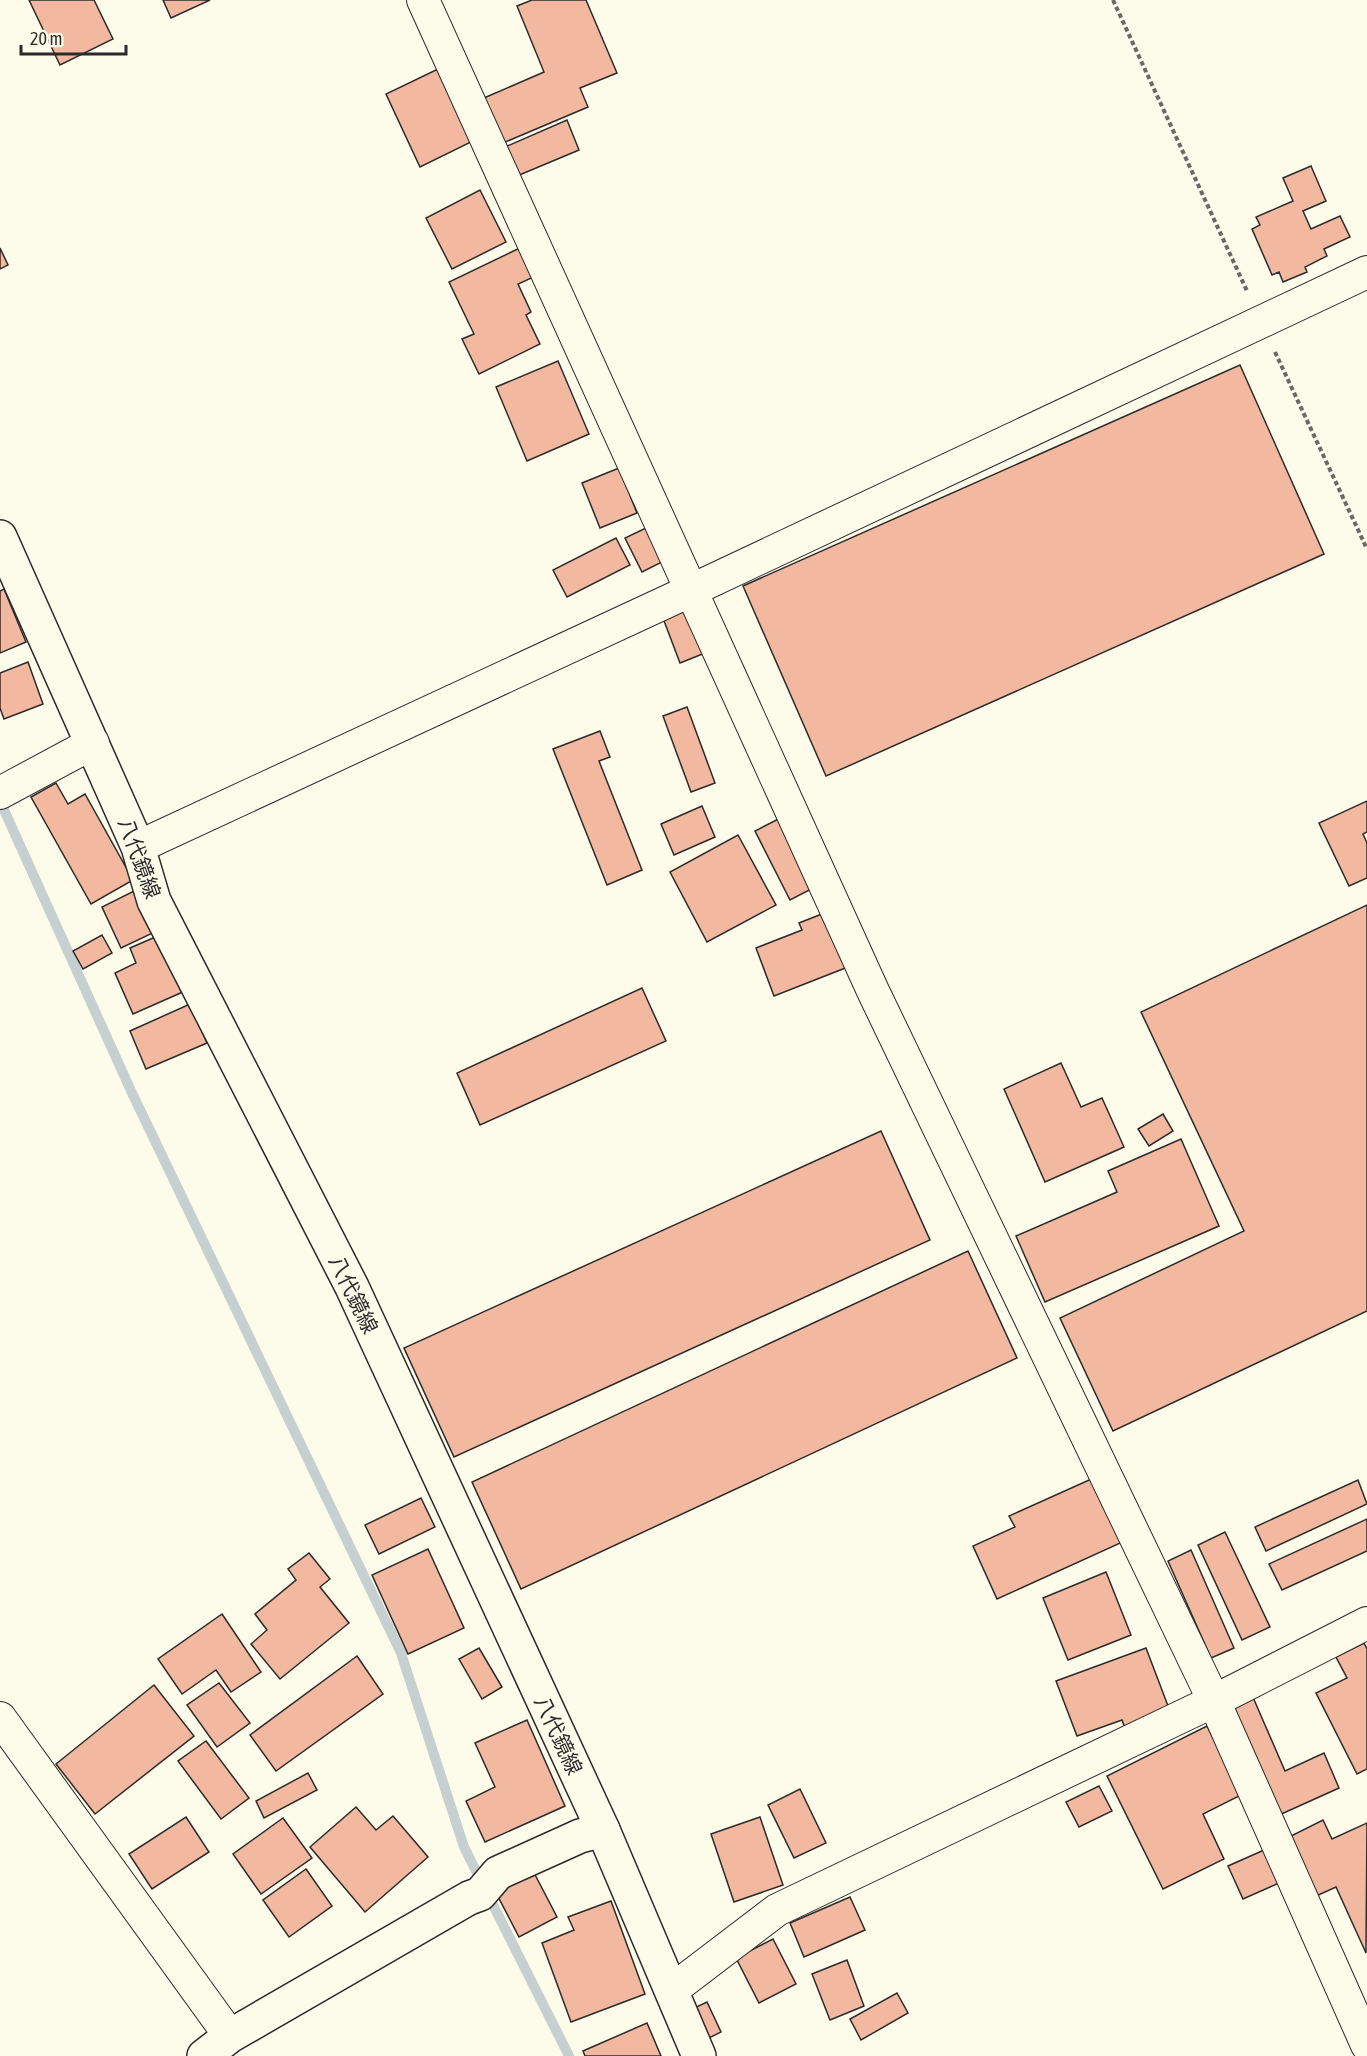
<svg xmlns="http://www.w3.org/2000/svg" width="1367" height="2056" viewBox="0 0 1367 2056" font-family="'Asap Condensed','Noto Sans JP',sans-serif">
	<rect width="100%" height="100%" fill="#fdfbea"/>
	<g fill="none" stroke-linecap="round" stroke-linejoin="round">
		<!-- stream -->
		<path stroke="#c7d0d0" stroke-width="10" d="M0,801L132,1093L401,1653L464,1847L569,2056"/>
	</g>
	<!-- building -->
	<g fill="#f2b8a0" stroke="#2b2b2b" stroke-width="1.5">
		<path d="M29,0H94L113,39L60,65Z"/>
		<path d="M163,0H210L171,18Z"/>
		<path d="M532,0H586L617,73L580,88L588,107L503,143L484,98L544,72L517,6Z"/>
		<path d="M438,69L473,141L420,167L386,94Z"/>
		<path d="M567,120L579,150L517,176L505,147Z"/>
		<path d="M1311,166L1326,201L1303,211L1311,229L1340,216L1350,237L1324,249L1327,256L1305,267L1307,272L1283,282L1279,272L1272,275L1252,229L1260,225L1256,217L1293,201L1283,178Z"/>
		<path d="M480,190L506,242L452,269L426,218Z"/>
		<path d="M524,246L538,275L518,284L531,312L526,315L540,344L479,374L462,339L474,334L449,282Z"/>
		<path d="M0,248L8,265L0,269Z"/>
		<path d="M558,361L589,434L527,461L496,387Z"/>
		<path d="M1240,365L1324,554L826,776L743,586Z"/>
		<path d="M619,468L637,513L600,528L582,483Z"/>
		<path d="M648,527L666,560L642,572L625,538Z"/>
		<path d="M616,538L630,565L567,597L553,570Z"/>
		<path d="M4,589L26,642L0,653V591Z"/>
		<path d="M683,596L705,653L680,663L658,605Z"/>
		<path d="M28,662L43,704L4,719L0,708V673Z"/>
		<path d="M687,707L715,783L691,792L663,716Z"/>
		<path d="M600,731L610,757L599,761L642,870L607,885L553,749Z"/>
		<path d="M56,783L68,804L85,794L133,880L91,904L31,797Z"/>
		<path d="M1367,801V832L1363,834L1367,843V878L1349,886L1319,823Z"/>
		<path d="M702,806L715,837L674,855L661,824Z"/>
		<path d="M788,814L823,883L790,900L755,831Z"/>
		<path d="M738,835L776,905L707,942L670,872Z"/>
		<path d="M140,888L159,930L121,948L102,907Z"/>
		<path d="M1367,905V1311L1113,1431L1060,1318L1244,1231L1141,1012Z"/>
		<path d="M832,910L853,965L774,996L756,948L802,930L799,923Z"/>
		<path d="M102,935L112,953L83,969L73,951Z"/>
		<path d="M160,935L185,991L133,1014L115,973L136,963L130,948Z"/>
		<path d="M642,988L666,1041L480,1125L457,1073Z"/>
		<path d="M190,1004L207,1043L146,1069L130,1031Z"/>
		<path d="M1061,1063L1081,1107L1102,1098L1124,1147L1045,1182L1004,1089Z"/>
		<path d="M1163,1114L1173,1131L1149,1146L1138,1129Z"/>
		<path d="M881,1131L930,1240L454,1457L404,1348Z"/>
		<path d="M1181,1139L1219,1226L1045,1302L1016,1236L1117,1192L1108,1171Z"/>
		<path d="M968,1251L1017,1358L521,1589L472,1482Z"/>
		<path d="M1098,1476L1127,1540L997,1599L973,1546L1015,1527L1009,1516Z"/>
		<path d="M1358,1480L1367,1504L1266,1551L1255,1527Z"/>
		<path d="M421,1498L435,1527L379,1554L365,1525Z"/>
		<path d="M1367,1519V1551L1282,1590L1269,1564Z"/>
		<path d="M1225,1532L1270,1627L1242,1640L1198,1545Z"/>
		<path d="M428,1549L464,1628L408,1654L372,1575Z"/>
		<path d="M1191,1550L1234,1648L1211,1658L1168,1561Z"/>
		<path d="M309,1553L330,1579L320,1587L349,1623L280,1679L251,1644L267,1630L255,1614L296,1580L288,1569Z"/>
		<path d="M1106,1572L1131,1635L1068,1660L1043,1598Z"/>
		<path d="M222,1614L261,1672L231,1692L216,1670L182,1694L158,1659Z"/>
		<path d="M1364,1643L1367,1649V1769L1357,1774L1316,1693L1347,1678L1336,1657Z"/>
		<path d="M479,1648L502,1687L482,1699L459,1659Z"/>
		<path d="M1146,1648L1173,1719L1128,1736L1122,1720L1077,1736L1056,1681Z"/>
		<path d="M357,1656L383,1694L276,1771L250,1735Z"/>
		<path d="M219,1683L250,1723L217,1747L187,1705Z"/>
		<path d="M154,1685L194,1736L95,1814L56,1764Z"/>
		<path d="M1252,1695L1285,1771L1324,1753L1339,1788L1277,1816L1227,1706Z"/>
		<path d="M527,1720L565,1806L485,1842L466,1801L495,1787L475,1743Z"/>
		<path d="M1207,1726L1241,1795L1203,1814L1224,1859L1163,1889L1107,1776Z"/>
		<path d="M206,1741L249,1798L221,1819L178,1761Z"/>
		<path d="M308,1773L317,1790L264,1818L256,1801Z"/>
		<path d="M1099,1786L1112,1811L1079,1827L1066,1802Z"/>
		<path d="M800,1789L826,1843L794,1858L768,1805Z"/>
		<path d="M356,1807L376,1830L393,1816L428,1857L365,1912L310,1847Z"/>
		<path d="M186,1817L209,1852L152,1889L129,1854Z"/>
		<path d="M760,1817L783,1885L734,1902L711,1834Z"/>
		<path d="M283,1818L312,1858L261,1894L233,1854Z"/>
		<path d="M1323,1820L1332,1839L1367,1823L1366,1953L1336,1887L1314,1897L1287,1838Z"/>
		<path d="M1264,1850L1279,1883L1243,1899L1228,1866Z"/>
		<path d="M531,1867L557,1917L519,1937L493,1887Z"/>
		<path d="M306,1869L332,1906L289,1937L263,1900Z"/>
		<path d="M850,1897L865,1930L804,1957L790,1923Z"/>
		<path d="M611,1901L645,1994L571,2022L542,1943L574,1930L568,1917Z"/>
		<path d="M773,1939L796,1984L759,2003L736,1958Z"/>
		<path d="M847,1960L864,2006L830,2020L812,1974Z"/>
		<path d="M897,1993L908,2013L861,2040L850,2019Z"/>
		<path d="M707,2002L721,2032L705,2040L692,2009Z"/>
		<path d="M647,2023L661,2056H585L583,2051Z"/>
	</g>
	<g fill="none" stroke-linecap="round" stroke-linejoin="round">
		<!-- minor casing -->
		<g stroke="#2b2b2b" stroke-width="34">
			<g id="minor">
				<path d="M423,0L873,991L1214,1701L1367,2045"/>
				<path d="M0,793L93,743"/>
				<path d="M138,847L692,590L1367,272"/>
				<path d="M0,1718L230,2036"/>
				<path d="M672,1990L777,1910L1214,1701L1367,1623"/>
			</g>
		</g>
		<!-- tertiary casing -->
		<g stroke="#2b2b2b" stroke-width="36">
			<path id="tertiary" d="M204,2056L230,2036L469,1898L480,1894L498,1873L580,1836L603,1830"/>
		</g>
		<!-- primary casing -->
		<g stroke="#2b2b2b" stroke-width="36">
			<path id="primary" d="M0,537L138,847L154,901L352,1287L603,1830L699,2056"/>
		</g>
		<!-- path -->
		<g stroke="#6a6964" stroke-width="4" stroke-dasharray="4.5 3" stroke-linecap="butt">
			<path d="M1113,0L1247,291"/>
			<path d="M1275,352L1367,549"/>
		</g>
		<!-- minor -->
		<use href="#minor" stroke="#fdfbea" stroke-width="32"/>
		<!-- tertiary -->
		<use href="#tertiary" stroke="#fdfbea" stroke-width="33"/>
		<!-- primary -->
		<use href="#primary" stroke="#fdfbea" stroke-width="33"/>
	</g>
	<g text-anchor="middle" dominant-baseline="central" stroke-width="4.5" stroke-linejoin="round" paint-order="stroke">
		<!-- street labels -->
		<g font-size="21" fill="#2b2b2b" stroke="#fdfbea">
			<text transform="translate(140 858) rotate(70)">八代鏡線</text>
			<text transform="translate(354 1294) rotate(64)">八代鏡線</text>
			<text transform="translate(559 1735) rotate(65)">八代鏡線</text>
		</g>
	</g>
	<!-- scale -->
	<path d="M21 45v9h105v-9" fill="none" stroke="#2b2b2b" stroke-width="3"/>
	<text x="30" y="45" font-size="18" fill="#2b2b2b" stroke="#fdfbea" stroke-width="4.5" paint-order="stroke">20 m</text>
</svg>
